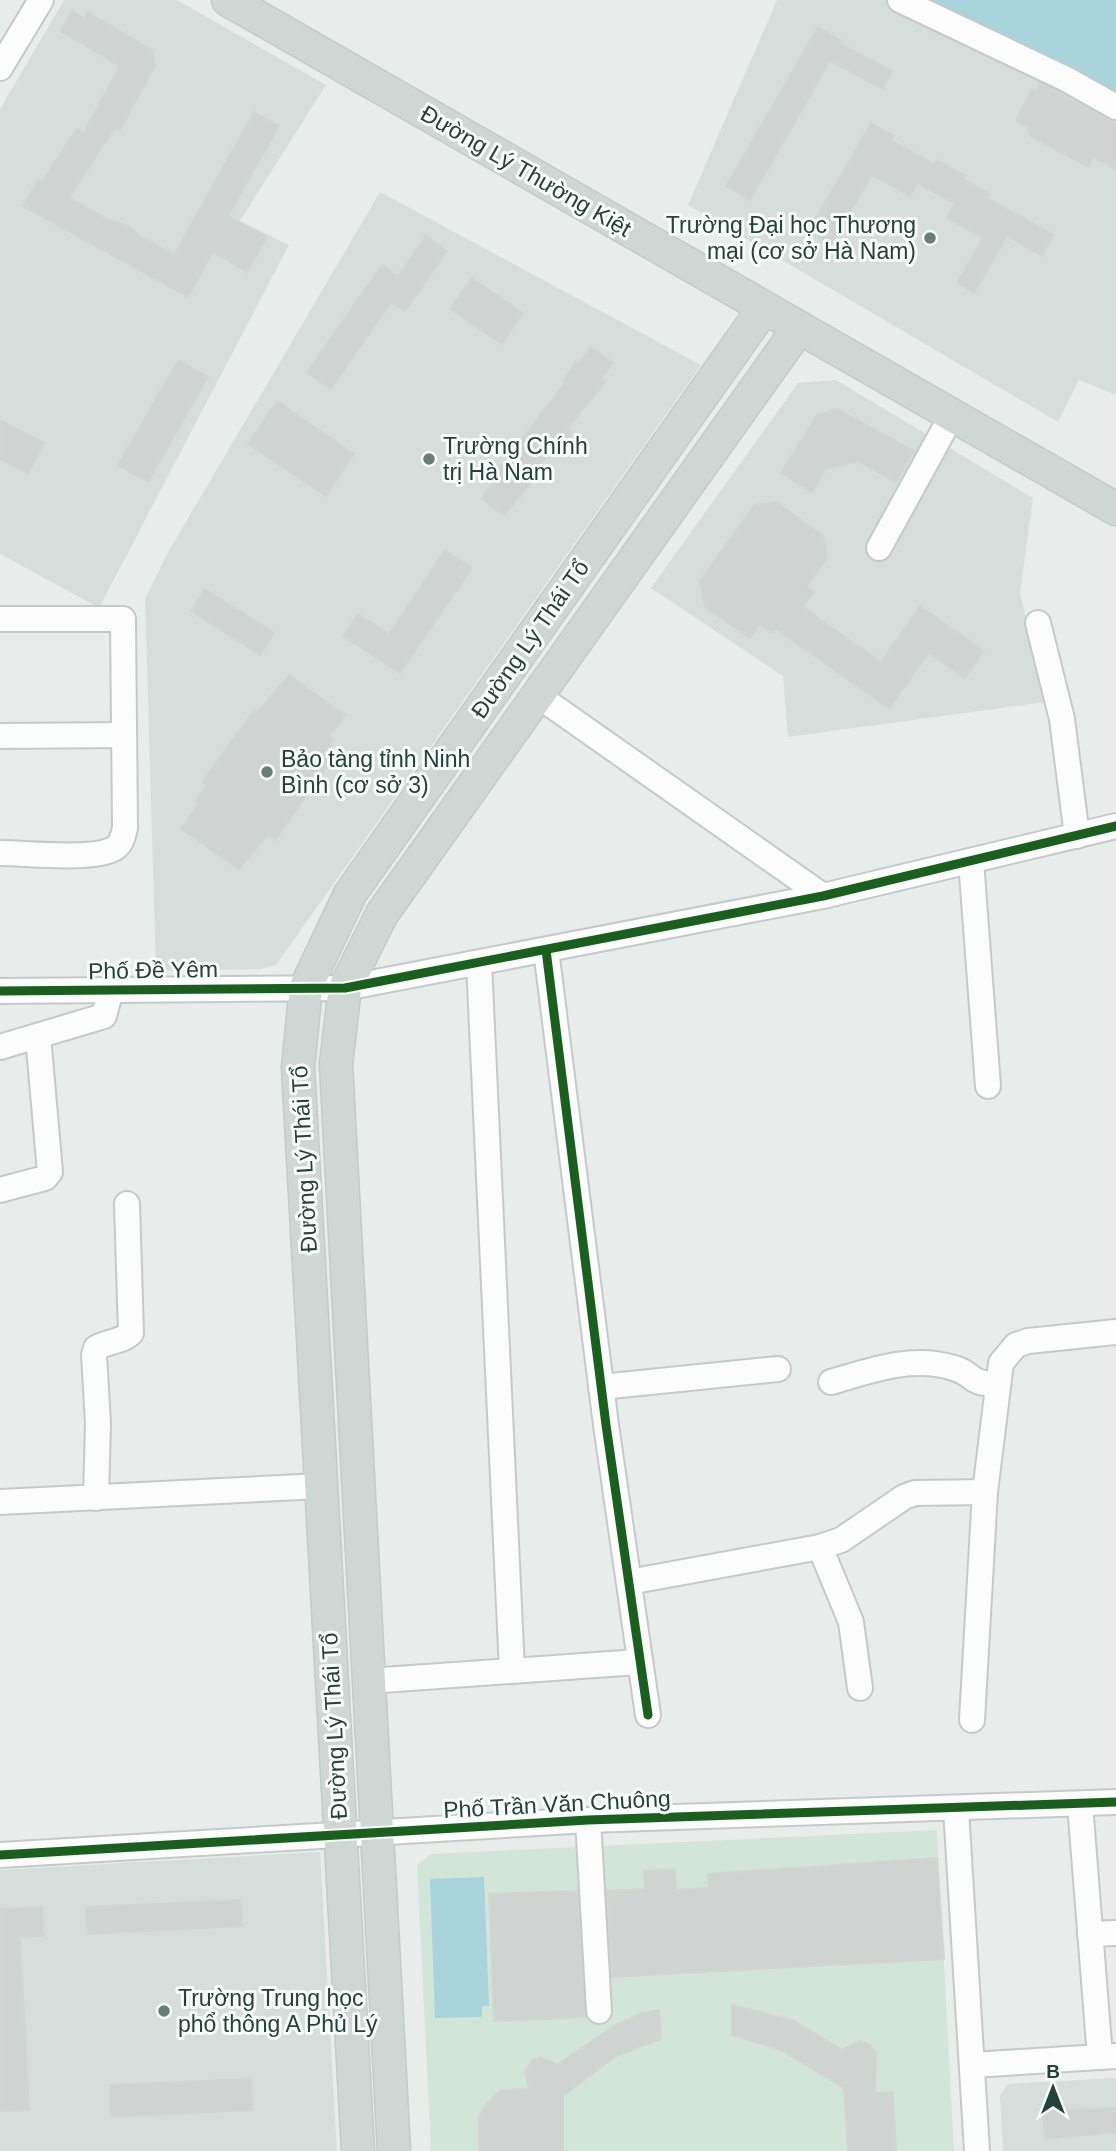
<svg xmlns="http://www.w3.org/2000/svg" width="1116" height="2151" viewBox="0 0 1116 2151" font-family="Helvetica,sans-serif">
	<rect width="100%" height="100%" fill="#e8edeb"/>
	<!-- built -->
	<g fill="#d6dedb">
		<path d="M64,0H177L326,85L240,221L289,245L99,608L0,554V109Z"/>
		<path d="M777,0H921L1116,95V395L1079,380L1058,422L688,205Z"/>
		<path d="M380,192L701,365L276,965L260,969L156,971L145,599L167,554Z"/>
		<path d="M836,380L1033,498L1020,593L1046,702L788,737L783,676L651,588L798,383Z"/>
		<path d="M320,1852L337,2151H0V1870Z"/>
		<path d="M1116,2078V2151H1003L1000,2096L1008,2084Z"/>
	</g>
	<!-- green -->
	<path fill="#d1e6d8" d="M937,1830L954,2151H431L417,1865L431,1854Z"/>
	<!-- water -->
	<g fill="#a9d4db">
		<path d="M921,0H1116V95Z"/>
		<path d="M484,1877L489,2006H482V2017L435,2018L430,1879Z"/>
	</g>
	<!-- building -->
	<g fill="#cfd4d2" stroke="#d1d6d4" stroke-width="2">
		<path d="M72,11L84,18L87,12L152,50L155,66L120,130L115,127L69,198L107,219L133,228L139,236L174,255L254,112L279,126L228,216L267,237L247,272L213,252L188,297L23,206L38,180L42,182L77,128L84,132L120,66L60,31Z"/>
		<path d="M818,27L842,41L841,44L892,71L883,89L830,61L750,200L726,186Z"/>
		<path d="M1040,83L1116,123V169L1093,157L1088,167L1029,135L1027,126L1016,120L1032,89L1036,92Z"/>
		<path d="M871,123L894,136L891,140L934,164L937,160L966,176L964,179L990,194L987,198L1054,235L1042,256L1007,236L974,293L957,283L983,238L947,218L955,203L917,183L910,196L872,175L831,245L808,232Z"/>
		<path d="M426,236L447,251L405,311L391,302L331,389L307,372L382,265L398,276Z"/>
		<path d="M472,278L523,313L502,344L450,309Z"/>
		<path d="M591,347L613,363L602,378L606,381L567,429L572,433L557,453L552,449L529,480L532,483L504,515L481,499L493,482L490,480L565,383L563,381L576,362L579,363Z"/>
		<path d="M178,360L208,377L148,482L118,465Z"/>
		<path d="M277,401L354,454L326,496L248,444Z"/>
		<path d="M837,409L914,451L896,482L858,461L826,469L812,492L781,473L817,415Z"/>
		<path d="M0,420L44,443L28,474L0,459Z"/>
		<path d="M777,502L823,536L827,558L807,586L814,592L803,607L881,662L920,606L984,651L965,678L929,653L889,708L776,629L773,633L760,624L750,638L705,607L700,581L754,505Z"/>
		<path d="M445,550L472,568L400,673L343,636L358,614L389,634Z"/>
		<path d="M205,589L274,633L260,655L191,611Z"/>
		<path d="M289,675L345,715L329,737L333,740L323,755L331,761L275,840L268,835L239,869L181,829L199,803L196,800L206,785L202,782L254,710L257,712Z"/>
		<path d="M937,1858L944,1959L612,1977L607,1891L645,1889L644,1871L675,1869L676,1890L709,1888L708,1874Z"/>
		<path d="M577,1891L586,2017L494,2021L489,1894Z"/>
		<path d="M240,1900L242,1926L88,1934L86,1907Z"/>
		<path d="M42,1907L44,1936L20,1937L29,2110L0,2111V1909Z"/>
		<path d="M732,2005L793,2020L842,2050L859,2041L869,2044L876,2053L875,2093L893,2092L896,2151H848L844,2088L781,2050L732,2035Z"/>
		<path d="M659,2010L661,2039L616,2056L563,2096V2151H479V2117L487,2103L501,2090L529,2089L525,2072L532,2060L541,2057L557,2065L614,2026L639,2014Z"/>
		<path d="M251,2079L252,2110L111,2117L110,2085Z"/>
		<path d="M1116,2108V2132L1045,2139L1043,2111Z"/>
	</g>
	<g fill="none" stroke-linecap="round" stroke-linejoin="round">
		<!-- minor casing -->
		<g stroke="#c5cac8" stroke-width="28">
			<g id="minor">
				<path d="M900,0L1066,79L1116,107"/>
				<path d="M0,68L41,0"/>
				<path d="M879,548L952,415"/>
				<path d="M0,619H123L125,828C123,836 122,843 115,848C95,861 26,853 0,853"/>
				<path d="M1038,623L1062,719L1077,836"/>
				<path d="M537,695L823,896"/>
				<path d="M0,736L124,735"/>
				<path d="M971,861L988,1086"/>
				<path d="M546,950L606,1425L648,1715"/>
				<path d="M479,963L512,1671"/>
				<path d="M0,991L345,988L823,896L1116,826"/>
				<path d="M0,1047L104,1016L111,990"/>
				<path d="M0,1190L45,1178L50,1172L38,1036"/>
				<path d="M831,1382C872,1370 911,1355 954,1368C975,1374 967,1384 998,1384"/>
				<path d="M601,1387L778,1369"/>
				<path d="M96,1498L98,1423L94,1355L96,1348C108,1341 122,1342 131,1333L127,1204"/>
				<path d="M0,1502L321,1486"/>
				<path d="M820,1547L851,1622L860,1688"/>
				<path d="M629,1582L820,1547L841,1540L904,1497L915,1493L985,1492"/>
				<path d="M369,1681L638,1662"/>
				<path d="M972,1720L985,1492L1001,1363L1016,1345L1028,1341L1116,1332"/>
				<path d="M1080,1804L1100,2057"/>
				<path d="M956,1809L977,2151"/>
				<path d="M588,1820L599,2011"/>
				<path d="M0,1855L588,1820L1116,1802"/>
				<path d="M1090,1934L1116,1933"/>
				<path d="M973,2065L1115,2056"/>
			</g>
		</g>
		<!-- major casing -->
		<g stroke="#c3ccc9" stroke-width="35">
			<g id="major">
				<path d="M228,0L1116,509"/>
				<path d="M358,2151L298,1067L306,987L350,894L764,308"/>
				<path d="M394,2151L336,1064L345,988L382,914L799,328"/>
			</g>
		</g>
		<!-- minor -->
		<use href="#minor" stroke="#fcfcfc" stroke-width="24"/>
		<!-- major -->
		<use href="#major" stroke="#cfd7d5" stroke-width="32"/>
		<!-- cycleway casing -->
		<g stroke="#f7fbf9" stroke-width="13">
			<g id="cycleway">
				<path d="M546,950L606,1425L648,1715"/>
				<path d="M0,991L345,988L823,896L1116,826"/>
				<path d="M0,1855L588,1820L1116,1802"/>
			</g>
		</g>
		<!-- cycleway -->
		<use href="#cycleway" stroke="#1b5e20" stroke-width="9"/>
	</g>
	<!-- markers -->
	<g fill="#697e78" stroke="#f7fbf9" stroke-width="2.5">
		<circle cx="930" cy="238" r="7"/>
		<circle cx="429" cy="459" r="7"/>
		<circle cx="267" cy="772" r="7"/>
		<circle cx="164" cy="2011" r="7"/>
	</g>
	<g text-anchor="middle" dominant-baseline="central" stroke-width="6" stroke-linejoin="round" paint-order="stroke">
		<!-- street labels -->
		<g font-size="23" fill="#24423a" stroke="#f7fbf9">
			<text transform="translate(526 171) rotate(30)">Đường Lý Thường Kiệt</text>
			<text transform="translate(530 639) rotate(-55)">Đường Lý Thái Tổ</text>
			<text transform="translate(153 970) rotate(-1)">Phố Đề Yêm</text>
			<text transform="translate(304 1159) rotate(-93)">Đường Lý Thái Tổ</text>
			<text transform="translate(334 1726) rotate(-93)">Đường Lý Thái Tổ</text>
			<text transform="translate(557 1804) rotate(-3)">Phố Trần Văn Chuông</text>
		</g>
		<!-- poi labels -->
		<g font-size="23" fill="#24423a" stroke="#f7fbf9" text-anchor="start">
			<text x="916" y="225" text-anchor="end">Trường Đại học Thương<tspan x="916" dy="26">mại (cơ sở Hà Nam)</tspan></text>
			<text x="443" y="446">Trường Chính<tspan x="443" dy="26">trị Hà Nam</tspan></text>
			<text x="281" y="759">Bảo tàng tỉnh Ninh<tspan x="281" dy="26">Bình (cơ sở 3)</tspan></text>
			<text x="178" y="1998">Trường Trung học<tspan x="178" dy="26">phổ thông A Phủ Lý</tspan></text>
		</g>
	</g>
	<!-- north arrow -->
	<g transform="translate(1053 2088)" stroke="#f7fbf9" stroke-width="5" paint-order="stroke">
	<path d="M0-5L12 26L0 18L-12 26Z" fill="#24423a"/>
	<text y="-10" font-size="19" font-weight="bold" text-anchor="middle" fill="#24423a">B</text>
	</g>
</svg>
